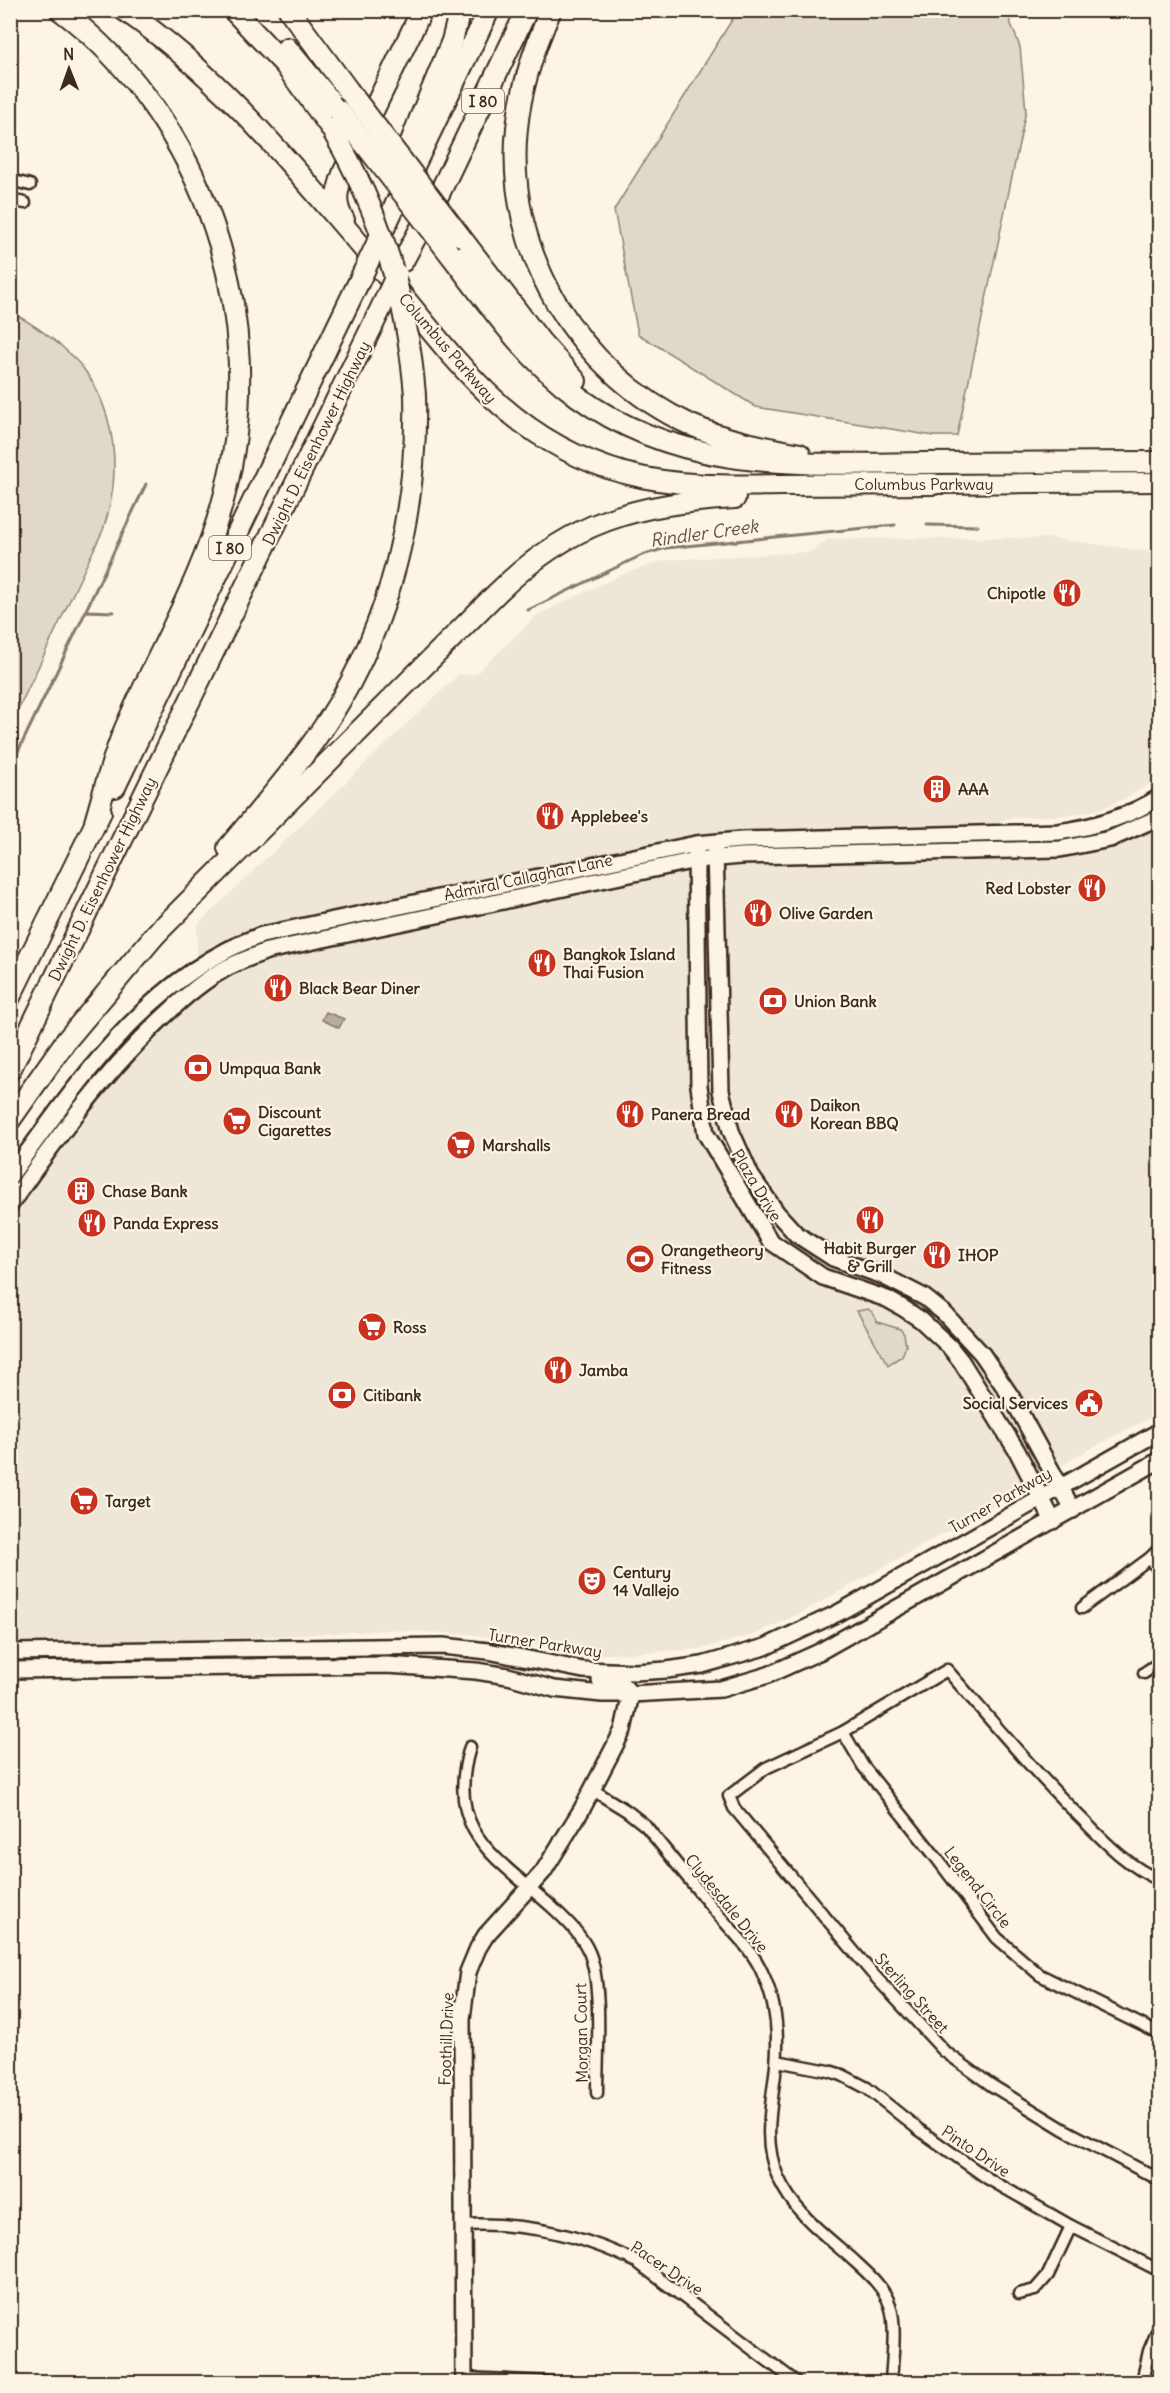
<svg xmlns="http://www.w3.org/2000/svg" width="1170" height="2393" viewBox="0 0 1170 2393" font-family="Delius,sans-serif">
	<rect width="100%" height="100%" fill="#fcf5e5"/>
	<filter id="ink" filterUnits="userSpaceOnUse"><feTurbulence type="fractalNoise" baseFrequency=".0167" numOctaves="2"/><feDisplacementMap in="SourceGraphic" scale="12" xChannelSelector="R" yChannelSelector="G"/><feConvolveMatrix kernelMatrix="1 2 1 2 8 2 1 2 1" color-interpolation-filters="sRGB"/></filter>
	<g filter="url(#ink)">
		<!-- built -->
		<g fill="#eee6d6">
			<path d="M1050,538L1159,553V779L1126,798L1100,809L1072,815L1007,818L983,831L704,839L265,932L197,963V925L459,674L475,675L537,615L623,574L665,560L810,552L828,539Z"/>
			<path d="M1159,827V1413L1077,1456L1004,1500L799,1614L753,1635L700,1649L591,1655L479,1635L395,1630L147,1642L11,1641V1217L86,1112L124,1065L188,1003L225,976L269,957L471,912L716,867L1061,857L1112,847Z"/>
		</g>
		<!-- green -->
		<g fill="#e0d8c8" stroke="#8e8173" stroke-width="1.5">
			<path d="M738,10L1006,11L1020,47L1026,111L957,436H934L756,407L638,334L614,210Z"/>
			<path d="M11,312C35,325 70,349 86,372C118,419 121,478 103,530L11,725Z"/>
			<path d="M868,1309L873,1313L877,1322L900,1329L904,1334L906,1346L902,1356L888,1365L857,1311Z"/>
		</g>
		<!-- water -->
		<path fill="#b7ad9e" stroke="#85796b" stroke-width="1.5" d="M326,1012L344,1019L339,1028L322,1020Z"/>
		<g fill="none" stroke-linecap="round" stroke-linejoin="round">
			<!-- stream -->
			<g stroke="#85796b" stroke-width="3">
				<path d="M927,525L978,526"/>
				<path d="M86,610L146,484"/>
				<path d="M528,610L642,555L666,548L895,525"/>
				<path d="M10,768L86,611L114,612"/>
			</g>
			<!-- street casing -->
			<g stroke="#3b2a1e" stroke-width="15">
				<g id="street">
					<path d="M10,180L30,185"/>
					<path d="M10,200L25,203"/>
					<path d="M1150,1558L1160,1572"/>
					<path d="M1082,1608L1150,1558L1160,1548"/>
					<path d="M1144,1673L1160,1662"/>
					<path d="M843,1732L863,1766L935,1856L997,1938L1040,1975L1160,2034"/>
					<path d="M470,1747C444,1832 496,1857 552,1907C566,1920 581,1934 589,1952C603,1984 597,2057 597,2093"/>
					<path d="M593,1790L627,1811L646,1826C669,1855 692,1883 715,1911C731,1930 752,1949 762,1972C772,1993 777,2019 777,2043C778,2089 758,2132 778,2177C793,2211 822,2233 850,2257C865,2271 883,2285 890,2305C897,2325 892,2361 891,2382"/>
					<path d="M1160,1880C1128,1867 1104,1841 1080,1817C1033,1771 991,1720 947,1670L843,1732L766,1768L729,1796L734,1808L871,1972L944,2051L991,2085L1063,2129L1160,2180"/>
					<path d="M777,2061L829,2071L842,2075L867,2088L918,2129L987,2178L1071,2226L1160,2271"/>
					<path d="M463,2225C524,2222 583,2235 637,2262L796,2382"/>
					<path d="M1019,2294L1035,2290L1048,2275L1071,2226"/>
					<path d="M464,2378L553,2382"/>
					<path d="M1142,2382L1149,2351L1160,2325"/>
				</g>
			</g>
			<!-- secondary casing -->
			<g stroke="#3b2a1e" stroke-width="20">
				<g id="secondary">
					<path d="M715,850L721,1091L731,1131L751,1176L777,1213L796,1234L833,1258L883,1276L924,1297L944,1313L982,1354L1012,1398L1073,1510"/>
					<path d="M696,852L699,1086L706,1134L770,1241L823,1277L887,1299L903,1308L921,1320L949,1346L961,1361L1017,1451L1053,1521"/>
					<path d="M10,1176C78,1083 149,975 262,935L696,844L741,840L1058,832C1095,827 1128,817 1160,797"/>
					<path d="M10,1205C54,1141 101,1078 157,1023C177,1004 197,985 221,971C236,962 252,957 267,951L696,860L741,856L1060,849L1110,839L1160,817"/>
					<path d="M10,1652L443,1646L488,1651L583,1670L635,1672L667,1670L702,1665L765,1647L838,1613L1160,1431"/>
					<path d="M10,1670L387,1665L476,1671L508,1676L554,1689L602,1694H631L721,1689L768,1675L819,1652L1160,1460"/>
					<path d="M464,2382L462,2019L468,1972L478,1948L486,1935L543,1872L582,1809L623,1730L631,1694L620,1682L600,1681"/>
				</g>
			</g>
			<!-- primary casing -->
			<g stroke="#3b2a1e" stroke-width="22">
				<path id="primary" d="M934,484L1160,482"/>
			</g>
			<!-- highway casing -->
			<g stroke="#3b2a1e" stroke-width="24">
				<g id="highway">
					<path d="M60,10C206,119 270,319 225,493C204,577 157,653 124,731C111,761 104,792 95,822"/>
					<path d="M124,10C221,76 293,167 369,255C447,346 500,438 624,473C676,487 729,486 783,485C834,485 884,484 934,484"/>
					<path d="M233,10L285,65L331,128"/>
					<path d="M289,10L348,90"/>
					<path d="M551,10C534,48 521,87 517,128C504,252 578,373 691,425C725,440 763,447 800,454"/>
					<path d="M287,48L339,111"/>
					<path d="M400,171L420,118L452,41L460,10"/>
					<path d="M344,220C333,203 337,190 344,171L422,10"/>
					<path d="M459,235L541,342L576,381"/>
					<path d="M380,237L489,10"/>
					<path d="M450,254C489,305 525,358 577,396C682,473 801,464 923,463C1002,463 1081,462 1160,462"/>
					<path d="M403,261L440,192L527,10"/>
					<path d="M115,787L363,273"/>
					<path d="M228,848C263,806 299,765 329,719C391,623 418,508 415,395"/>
					<path d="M153,937L497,593C570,521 635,504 735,498"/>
					<path d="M10,997L101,812"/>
					<path d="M10,1070L383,304"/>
					<path d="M10,1120L65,1042L161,928"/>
				</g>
			</g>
			<!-- street -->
			<use href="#street" stroke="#fcf5e5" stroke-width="10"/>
			<!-- secondary -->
			<use href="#secondary" stroke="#fcf5e5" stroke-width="15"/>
			<!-- primary -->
			<use href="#primary" stroke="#fcf5e5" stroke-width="18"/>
			<!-- highway -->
			<use href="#highway" stroke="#fcf5e5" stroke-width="20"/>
			<!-- highway-bridge casing -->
			<g stroke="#3b2a1e" stroke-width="24" stroke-linecap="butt">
				<g id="highway-bridge">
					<path d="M348,90L459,235"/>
					<path d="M339,111L450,254"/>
					<path d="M331,128C381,214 407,296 415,395"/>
					<path d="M363,273L380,237"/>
					<path d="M383,304L397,274"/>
				</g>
			</g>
			<!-- highway-bridge -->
			<use href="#highway-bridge" stroke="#fcf5e5" stroke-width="20"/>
		</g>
	</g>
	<!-- icons -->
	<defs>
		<g id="restaurant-disc" transform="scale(1.5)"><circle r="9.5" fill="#c8321e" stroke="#fcf5e5"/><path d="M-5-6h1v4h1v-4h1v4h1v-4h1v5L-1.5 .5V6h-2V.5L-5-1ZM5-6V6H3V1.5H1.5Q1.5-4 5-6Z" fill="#fff"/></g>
		<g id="building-disc" transform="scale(1.5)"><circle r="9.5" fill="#c8321e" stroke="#fcf5e5"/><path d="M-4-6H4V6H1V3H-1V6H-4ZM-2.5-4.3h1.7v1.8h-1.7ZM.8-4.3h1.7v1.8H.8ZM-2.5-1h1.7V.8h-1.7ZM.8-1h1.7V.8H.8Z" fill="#fff"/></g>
		<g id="bank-disc" transform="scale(1.5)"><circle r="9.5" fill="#c8321e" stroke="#fcf5e5"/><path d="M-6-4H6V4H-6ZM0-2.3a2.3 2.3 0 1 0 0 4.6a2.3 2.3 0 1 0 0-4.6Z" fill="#fff"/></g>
		<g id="supermarket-disc" transform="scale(1.5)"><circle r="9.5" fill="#c8321e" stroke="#fcf5e5"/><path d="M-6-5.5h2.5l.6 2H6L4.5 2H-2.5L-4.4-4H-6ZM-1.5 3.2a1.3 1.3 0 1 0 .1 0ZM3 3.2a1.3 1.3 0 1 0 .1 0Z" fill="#fff"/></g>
		<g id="stadium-disc" transform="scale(1.5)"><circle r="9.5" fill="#c8321e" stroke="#fcf5e5"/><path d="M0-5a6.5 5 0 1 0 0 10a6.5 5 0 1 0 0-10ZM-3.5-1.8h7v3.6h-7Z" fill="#fff"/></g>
		<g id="civic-disc" transform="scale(1.5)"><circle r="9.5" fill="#c8321e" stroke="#fcf5e5"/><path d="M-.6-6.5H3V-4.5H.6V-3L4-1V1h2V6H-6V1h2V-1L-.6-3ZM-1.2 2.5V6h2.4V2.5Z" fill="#fff"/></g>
		<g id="theatre-disc" transform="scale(1.5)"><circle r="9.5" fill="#c8321e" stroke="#fcf5e5"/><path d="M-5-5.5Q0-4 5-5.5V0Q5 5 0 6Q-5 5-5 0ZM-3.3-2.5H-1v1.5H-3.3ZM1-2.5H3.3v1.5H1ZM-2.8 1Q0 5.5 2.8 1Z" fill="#fff"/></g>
	</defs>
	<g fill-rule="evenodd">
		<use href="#restaurant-disc" x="1067" y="593"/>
		<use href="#building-disc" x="937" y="789"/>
		<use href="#restaurant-disc" x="550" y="816"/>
		<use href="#restaurant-disc" x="1092" y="888"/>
		<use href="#restaurant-disc" x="758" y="913"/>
		<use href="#restaurant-disc" x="542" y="963"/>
		<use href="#restaurant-disc" x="278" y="988"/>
		<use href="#bank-disc" x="773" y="1001"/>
		<use href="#bank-disc" x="198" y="1068"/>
		<use href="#restaurant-disc" x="630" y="1114"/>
		<use href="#restaurant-disc" x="789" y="1114"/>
		<use href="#supermarket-disc" x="237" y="1121"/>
		<use href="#supermarket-disc" x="461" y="1145"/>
		<use href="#building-disc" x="81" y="1191"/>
		<use href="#restaurant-disc" x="870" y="1220"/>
		<use href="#restaurant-disc" x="92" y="1223"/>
		<use href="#restaurant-disc" x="937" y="1255"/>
		<use href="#stadium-disc" x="640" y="1259"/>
		<use href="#supermarket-disc" x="372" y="1327"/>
		<use href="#restaurant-disc" x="558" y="1370"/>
		<use href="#bank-disc" x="342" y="1395"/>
		<use href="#civic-disc" x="1089" y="1403"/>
		<use href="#supermarket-disc" x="84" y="1501"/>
		<use href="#theatre-disc" x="592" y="1581"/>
	</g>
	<g text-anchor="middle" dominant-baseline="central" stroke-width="4.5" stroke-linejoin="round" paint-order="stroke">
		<!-- shield labels -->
		<g fill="#fcf5e5" stroke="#75675a" stroke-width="1.5">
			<rect x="462" y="89" width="42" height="24" rx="4.5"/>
			<rect x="209" y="536" width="42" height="24" rx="4.5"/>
		</g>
		<g font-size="15" font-weight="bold" fill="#3b2a1e">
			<text x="483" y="101">I 80</text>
			<text x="230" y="548">I 80</text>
		</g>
		<!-- street labels -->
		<g font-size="16" fill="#3b2a1e" stroke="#fcf5e5">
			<text transform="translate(448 348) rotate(49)">Columbus Parkway</text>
			<text transform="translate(316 443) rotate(-64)">Dwight D. Eisenhower Highway</text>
			<text x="924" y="484">Columbus Parkway</text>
			<text transform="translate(528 877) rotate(-12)">Admiral Callaghan Lane</text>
			<text transform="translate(102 879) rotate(-64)">Dwight D. Eisenhower Highway</text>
			<text transform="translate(757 1185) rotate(59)">Plaza Drive</text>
			<text transform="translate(1000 1500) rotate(-30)">Turner Parkway</text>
			<text transform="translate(545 1643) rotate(9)">Turner Parkway</text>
			<text transform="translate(978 1887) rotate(52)">Legend Circle</text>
			<text transform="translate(727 1903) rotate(51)">Clydesdale Drive</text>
			<text transform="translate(912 1993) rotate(48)">Sterling Street</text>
			<text transform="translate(581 2033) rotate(-91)">Morgan Court</text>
			<text transform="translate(446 2039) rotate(-88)">Foothill Drive</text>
			<text transform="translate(976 2151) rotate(34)">Pinto Drive</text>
			<text transform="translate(667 2268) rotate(34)">Pacer Drive</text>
		</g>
		<!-- poi labels -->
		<g font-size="16" font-weight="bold" fill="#3b2a1e" stroke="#fcf5e5" text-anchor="start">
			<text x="1046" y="593" text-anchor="end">Chipotle</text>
			<text x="958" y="789">AAA</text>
			<text x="571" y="816">Applebee's</text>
			<text x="1071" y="888" text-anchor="end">Red Lobster</text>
			<text x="779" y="913">Olive Garden</text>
			<text x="563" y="954">Bangkok Island<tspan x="563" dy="18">Thai Fusion</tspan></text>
			<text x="299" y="988">Black Bear Diner</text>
			<text x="794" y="1001">Union Bank</text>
			<text x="219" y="1068">Umpqua Bank</text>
			<text x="810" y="1105">Daikon<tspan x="810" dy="18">Korean BBQ</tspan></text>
			<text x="258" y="1112">Discount<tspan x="258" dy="18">Cigarettes</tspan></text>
			<text x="651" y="1114">Panera Bread</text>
			<text x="482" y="1145">Marshalls</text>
			<text x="102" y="1191">Chase Bank</text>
			<text x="113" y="1223">Panda Express</text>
			<text x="870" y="1248" text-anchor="middle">Habit Burger<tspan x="870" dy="18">&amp; Grill</tspan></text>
			<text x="661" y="1250">Orangetheory<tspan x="661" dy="18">Fitness</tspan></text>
			<text x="958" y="1255">IHOP</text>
			<text x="393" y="1327">Ross</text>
			<text x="579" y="1370">Jamba</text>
			<text x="363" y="1395">Citibank</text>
			<text x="1068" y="1403" text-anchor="end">Social Services</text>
			<text x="105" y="1501">Target</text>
			<text x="613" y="1572">Century<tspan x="613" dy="18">14 Vallejo</tspan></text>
		</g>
		<!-- water labels -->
		<g font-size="18" font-style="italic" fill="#605144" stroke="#fcf5e5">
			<text transform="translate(704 533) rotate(-8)">Rindler Creek</text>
		</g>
	</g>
	<!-- margin -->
	<rect width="1170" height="2393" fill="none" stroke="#fcf5e5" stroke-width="36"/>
	<rect x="18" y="18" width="1134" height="2357" fill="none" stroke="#3b2a1e" stroke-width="2" filter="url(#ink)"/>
	<!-- north arrow -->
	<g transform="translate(69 69) rotate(359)" stroke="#fcf5e5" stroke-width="4.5" paint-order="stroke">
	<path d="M0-4.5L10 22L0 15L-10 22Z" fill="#3b2a1e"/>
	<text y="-9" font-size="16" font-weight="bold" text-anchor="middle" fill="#3b2a1e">N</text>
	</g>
</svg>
